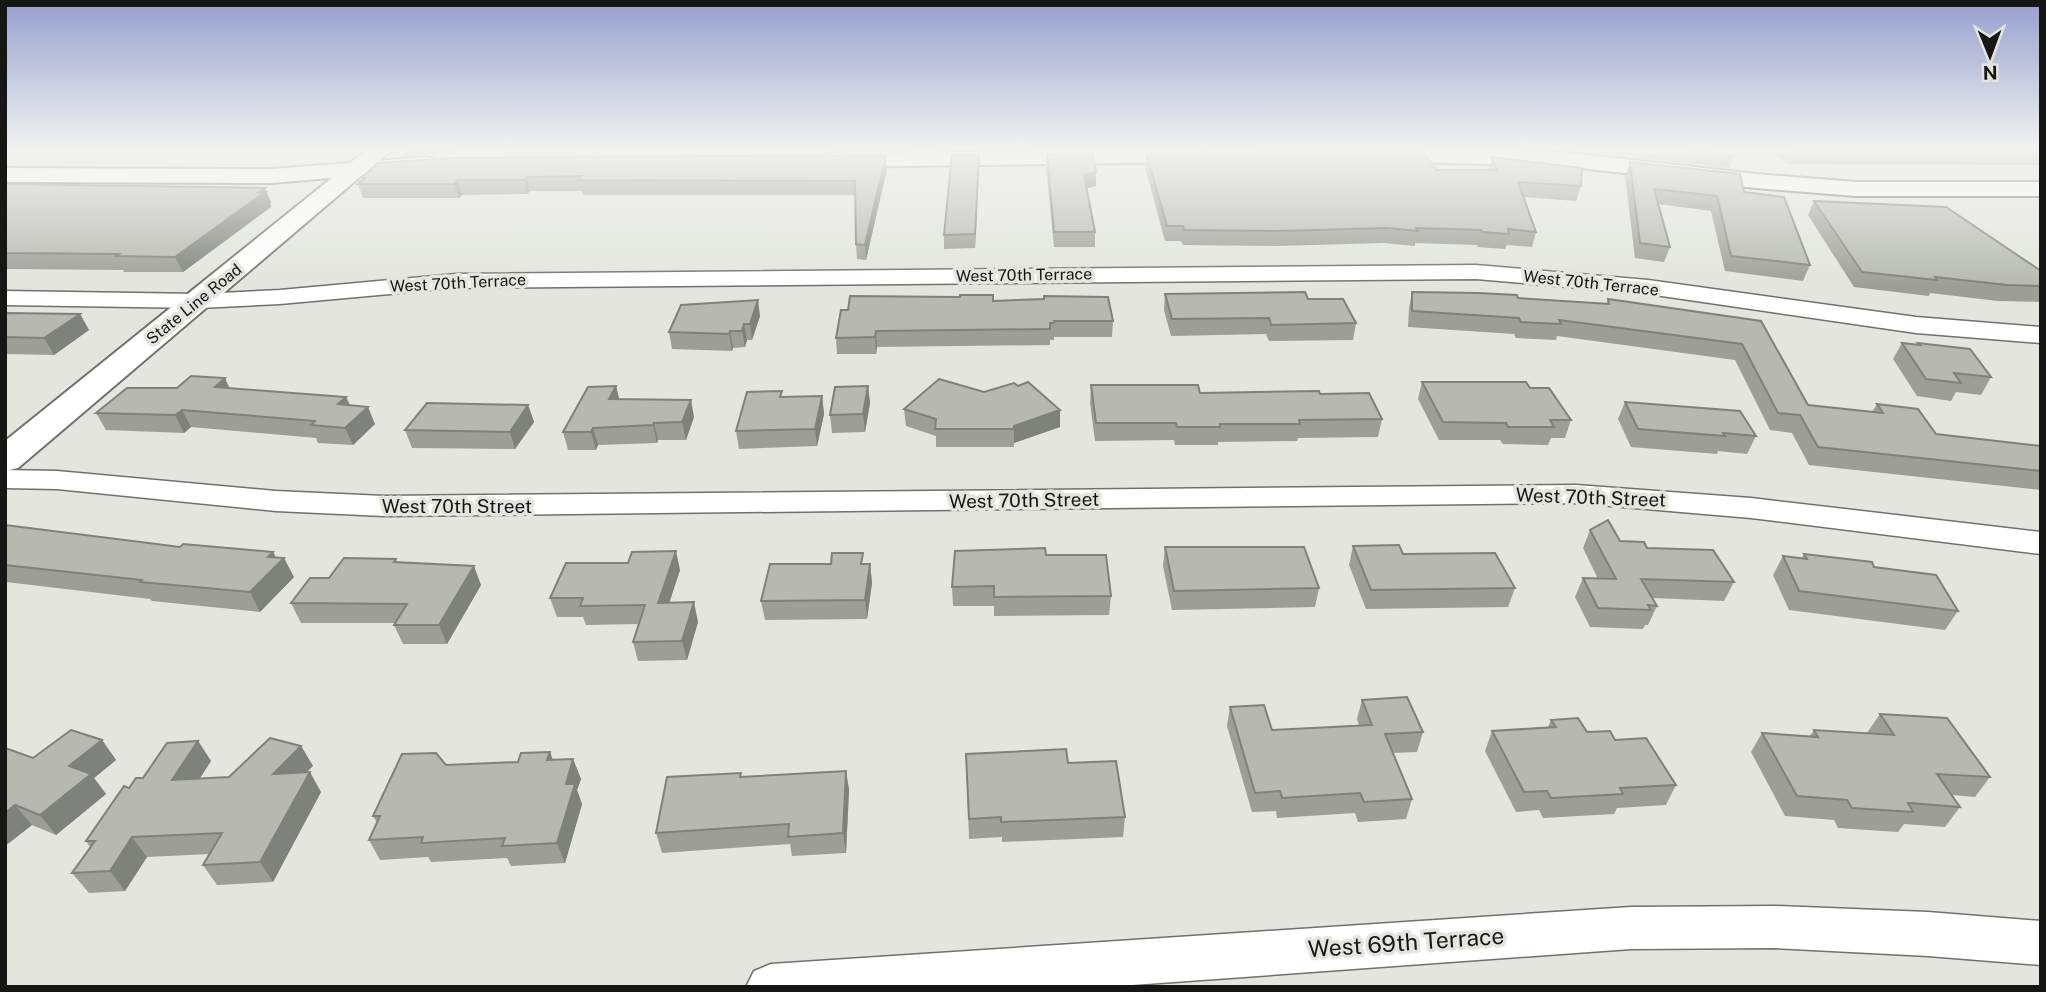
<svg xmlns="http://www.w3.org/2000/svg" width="2046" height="992" viewBox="0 0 2046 992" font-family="'Public Sans',sans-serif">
	<rect width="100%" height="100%" fill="#e3e5de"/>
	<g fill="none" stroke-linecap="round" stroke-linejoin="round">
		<!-- minor casing -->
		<g stroke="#70716b" stroke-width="3">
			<g id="minor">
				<path d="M916,148H934L930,162H916L913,158Z"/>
				<path d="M1476,265L1648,280L1916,317L2041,327V343L1916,333L1648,294L1476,279L456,288L280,304L199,308L5,305V291L199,294L280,290L456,274Z"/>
				<path d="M5,470L57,471L276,491L384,496L1576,485L1751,498L2041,532V554L1751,518L1576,503L384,516L276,511L57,489L5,488Z"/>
				<path d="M1775,906L1928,912L2041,921V965L1928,956L1775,948L1631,949L1104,987H746L754,971L771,964L1631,907Z"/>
			</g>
		</g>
		<!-- tertiary casing -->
		<g stroke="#70716b" stroke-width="4">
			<g id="tertiary">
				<path d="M1373,149L1562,152L1756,174L1856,182H2041V196H1856L1756,188L1562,166L1365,161L1361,156L1365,151Z"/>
				<path d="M1197,150L1205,152L1209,157L1205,162L834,167L826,165L822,160L826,155L834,153Z"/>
				<path d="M427,157L435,159L439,164L435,169L272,183L5,182V168L272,169Z"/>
			</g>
		</g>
		<!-- secondary casing -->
		<g stroke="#70716b" stroke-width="4">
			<path id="secondary" d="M369,148H394L18,468L5,471V441Z"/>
		</g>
		<!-- minor -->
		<use href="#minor" fill="#fff" fill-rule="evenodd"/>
		<!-- tertiary -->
		<use href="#tertiary" fill="#fff" fill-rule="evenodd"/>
		<!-- secondary -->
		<use href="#secondary" fill="#fff" fill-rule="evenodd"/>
	</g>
	<!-- wall -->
	<g fill="#9d9e98">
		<path d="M5,148H289L282,153Z"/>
		<path d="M404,148H891V149L456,152L407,156Z"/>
		<path d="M953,148H980L953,149Z"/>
		<path d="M1630,148H1733L1735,155L1729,168L1632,157Z"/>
		<path d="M1764,148H2041V165L1788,164Z"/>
		<path d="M1146,153L1437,170H1488L1492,157L1581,186L1576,201L1523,197L1536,232L1532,247L1507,245L1505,249L1478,247L1477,245L1415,243V246L1384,243L1277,246L1183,245L1181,241H1165L1145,167Z"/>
		<path d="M1047,154L1096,172V186L1087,188L1095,232V247H1054L1046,167Z"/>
		<path d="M979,155L975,248L944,249V235Z"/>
		<path d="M1630,162L1744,192L1810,265L1803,281L1725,271L1711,211L1658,204L1670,247L1664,262L1635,258L1625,176Z"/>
		<path d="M887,169L866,260L857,259L856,244L855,195H583L582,191H530L527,194L462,195L459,198H363L358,184L361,181V178Z"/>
		<path d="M5,184L271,202L270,203L271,207L183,272H124L123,270L5,269Z"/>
		<path d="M1814,201L2041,271V302L1998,301L1930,293L1929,296L1854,287L1808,215Z"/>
		<path d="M1412,292L1607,303L1608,299L1761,321L1808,405L1872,412L1877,404L1936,434L2041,446V490L1809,465L1792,433L1770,430L1735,360L1557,336L1556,340L1516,338L1514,334L1408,327L1409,308Z"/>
		<path d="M1165,294L1308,299L1356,323L1353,340L1269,341L1266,334L1171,336L1164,310Z"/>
		<path d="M993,301L1113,321L1112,337H1054V340H1050V345L877,347L876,354H837L836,338Z"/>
		<path d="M5,313L80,314L89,330L54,355L5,354Z"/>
		<path d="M760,316L752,340H747L745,347L733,348L732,351L672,349L669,332Z"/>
		<path d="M1902,343L1917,345L1918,343L1991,377L1981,395L1956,392L1951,401L1917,396L1893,359Z"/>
		<path d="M1422,382L1530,388L1571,420L1565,438H1551L1548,445L1503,444L1500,440H1439L1418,399Z"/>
		<path d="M1091,385L1200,393L1320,394L1382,419L1378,437L1298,438L1297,441L1218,442V445H1175L1174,440L1095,441L1090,403Z"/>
		<path d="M616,386L619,399L694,417L686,440H658L657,443L598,445L596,450H568L563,432Z"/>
		<path d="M868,386L870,403L865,432L832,433L830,415Z"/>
		<path d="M1018,386L1060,410V427L1014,443V447H936V436L906,426L904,409Z"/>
		<path d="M229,388L346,397L350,405L375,424L353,445L318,443L316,438L191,427L184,433L106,430L96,413Z"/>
		<path d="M822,396L824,414L817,446L739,449L736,431L782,397Z"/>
		<path d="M1625,402L1756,436L1747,454L1718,451L1717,454L1631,447L1618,419Z"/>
		<path d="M528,405L534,422L515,449L412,448L405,430Z"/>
		<path d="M5,525L180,547L273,552L276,558L294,577L260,612L152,601L150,599L6,582L5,583Z"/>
		<path d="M1590,530L1620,541L1647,548L1734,582L1724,601L1653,598L1657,606L1648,625H1645L1643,629L1590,627L1575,597L1583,578L1598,579L1583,548Z"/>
		<path d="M1353,546L1403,554L1515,588L1508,607L1366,609L1349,565Z"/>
		<path d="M1165,547L1319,588L1315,607L1172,610L1163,566Z"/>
		<path d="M1804,554L1874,567L1958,611L1945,630L1789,610L1773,575L1783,556L1802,558Z"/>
		<path d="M1046,555L1111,596L1109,615L994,616V606H953L952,587Z"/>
		<path d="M396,559L397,562L481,585L447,644H403L394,625L395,623H301L291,603L329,578Z"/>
		<path d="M864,564H870L872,583L867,619L765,620L761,601Z"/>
		<path d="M680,570L669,603L698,622L687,660L638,661L633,642L639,624L586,625L583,617H557L550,598Z"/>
		<path d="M1362,700L1423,732L1417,752L1393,753L1412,799L1406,819L1358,822L1355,813L1277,818L1276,811L1252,812L1227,726L1230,707L1272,730L1359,725L1357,719Z"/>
		<path d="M1880,714L1990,777L1975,797L1952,795L1960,807L1945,827L1904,824L1898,832L1838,828L1834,820L1785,816L1751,752L1762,733L1810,736L1814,730L1867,733Z"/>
		<path d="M1551,720L1587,732L1615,740L1676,785L1666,805L1617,808L1614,814L1543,818L1539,810L1516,812L1485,751L1492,731L1548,727Z"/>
		<path d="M102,740L116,760L94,778L106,794L56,835L32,825L5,846V748L33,758Z"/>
		<path d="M198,741L211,761L199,779L229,777L301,746L313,766L306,772L321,792L273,882L217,885L203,865L210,854L147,857L125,891L89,893L72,873L90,847L86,841L129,788Z"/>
		<path d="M966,754L1068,763L1125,817L1123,837L1002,842V837L969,839Z"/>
		<path d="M573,759L581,779L577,790L582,804L565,863L511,866L507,858L431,862L428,857L380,860L369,840L377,823L373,816L553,760Z"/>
		<path d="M846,771L849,790L846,853L792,856L790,844L662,853L656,833L742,777Z"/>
	</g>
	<!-- shaded-wall -->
	<g fill="#7f817c">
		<path d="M280,148H289L282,153Z"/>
		<path d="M404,148H455L456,152L407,156Z"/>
		<path d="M886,155L887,169L866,260L865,245Z"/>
		<path d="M979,155V168L975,248V234Z"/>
		<path d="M1096,172V186L1084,189V175Z"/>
		<path d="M527,177L530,191L527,194L524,180Z"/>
		<path d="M458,180L462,195L459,198L454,184Z"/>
		<path d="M265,188L271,202L270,203L271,207L183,272L175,257Z"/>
		<path d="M758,300L760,316L752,340L750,324Z"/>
		<path d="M80,314L89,330L54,355L44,338Z"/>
		<path d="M744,324L747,340L745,347L742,331Z"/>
		<path d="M730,331L733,348L732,351L729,334Z"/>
		<path d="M876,331L877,347L876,354L875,337Z"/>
		<path d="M225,378L233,396L215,387Z"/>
		<path d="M616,386L620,403L609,399Z"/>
		<path d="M868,386L870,403L865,432L863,414Z"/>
		<path d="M822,396L824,414L817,446L815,429Z"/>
		<path d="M346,397L353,414L338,404Z"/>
		<path d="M691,400L694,417L686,440L682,422Z"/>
		<path d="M528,405L534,422L515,449L510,432Z"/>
		<path d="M368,407L375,424L353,445L345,428Z"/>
		<path d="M182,410L191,427L184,433L175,415Z"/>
		<path d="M1060,410V427L1014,443V447V426Z"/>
		<path d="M654,423L658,440L657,443L653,425Z"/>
		<path d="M593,428L598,445L596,450L591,432Z"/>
		<path d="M676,551L680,570L663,622L658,603Z"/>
		<path d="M273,552L279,563L284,558L294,577L260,612L250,592L268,557Z"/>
		<path d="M870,564L872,583L867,619L865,600Z"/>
		<path d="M474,566L481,585L447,644L439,625Z"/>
		<path d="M694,602L698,622L687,660L682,641Z"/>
		<path d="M102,740L116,760L94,778L106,794L56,835L40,815L69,766Z"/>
		<path d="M198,741L211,761L186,800L172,780Z"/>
		<path d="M301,746L313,766L284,794L273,774Z"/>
		<path d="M550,752L557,771L547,760Z"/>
		<path d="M573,759L581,779L577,790L582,804L565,863L557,843L566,784Z"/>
		<path d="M846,771L849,790L846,853L843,833Z"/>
		<path d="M310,772L321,792L273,882L260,862Z"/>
		<path d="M15,805L32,825L5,846V813Z"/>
		<path d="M132,837L147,857L125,891L110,871Z"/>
	</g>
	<!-- building -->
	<g fill="#b6b8b1" stroke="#7f817c" stroke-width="2">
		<path d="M1673,148H1733L1735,155Z"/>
		<path d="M1789,148H2041V151H1793Z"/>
		<path d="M1422,151L1437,170H1497L1492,157L1582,168L1581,186L1518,182L1536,232L1508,229L1509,234L1482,232L1481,230L1416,228L1418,231L1387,228L1279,231L1184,230L1183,226H1167L1146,153Z"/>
		<path d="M1093,153L1096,172L1084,175L1095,232H1054L1047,154Z"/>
		<path d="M886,155L865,245L856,244L855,181L579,180L582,176L527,177L524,180H458L454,184H358L365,178H361L378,163L452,158Z"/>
		<path d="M952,155H979L975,234L944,235Z"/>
		<path d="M1630,162L1740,174L1744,192L1784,197L1810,265L1731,256L1717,196L1654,189L1670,247L1640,243Z"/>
		<path d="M5,184L265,188L259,192H265L175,257L116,256L119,254L5,253Z"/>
		<path d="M1814,201L1946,207L2041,271V286L2007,285L1935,277L1937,280L1862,272Z"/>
		<path d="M1305,292L1308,299H1343L1356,323L1271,325L1269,318L1172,319L1165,294Z"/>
		<path d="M1412,292L1478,293L1517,295L1518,298L1609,304L1608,299L1761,321L1808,405L1883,413L1877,404L1918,409L1936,434L2041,446V471L1818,447L1800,415L1778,413L1742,344L1559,320L1561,324L1521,322L1519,318L1412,311Z"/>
		<path d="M960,295H993V301L1044,299V296L1108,297L1113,321H1054V323H1050V329L876,331L875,337L836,338L841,310H848L850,296L960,297Z"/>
		<path d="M758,300L750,324H744L742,331H730L729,334L669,332L681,305Z"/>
		<path d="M5,313L80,314L44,338L5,337Z"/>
		<path d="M1902,343L1920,345L1918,343L1970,349L1991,377L1954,373L1961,383L1926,379Z"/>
		<path d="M191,376L225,378L215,387L346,397L338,404L368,407L345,428L311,425L315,421L182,410L175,415L96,413L127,388H177Z"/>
		<path d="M939,379L984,392L1014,383L1018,386L1028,382L1060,410L1014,426V429H935L936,419L904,409Z"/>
		<path d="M1422,382H1526L1530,388H1549L1571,420H1550L1554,427H1508L1506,423L1443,422Z"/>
		<path d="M1091,385H1198L1200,393L1319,391L1320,394L1369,393L1382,419L1299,420L1300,424H1220V427H1177L1176,423H1096Z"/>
		<path d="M616,386L609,399L691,400L682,422L654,423L653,425L593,428L591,432H563L588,387Z"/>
		<path d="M868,386L863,414L830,415L835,387Z"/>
		<path d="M782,391L780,397L822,396L815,429L736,431L747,392Z"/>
		<path d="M1625,402L1740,411L1756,436L1723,433L1725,436L1638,429Z"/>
		<path d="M427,403L528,405L510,432L405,430Z"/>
		<path d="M1608,520L1620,541L1644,542L1647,548L1713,550L1734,582L1641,579L1657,606L1648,605L1651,610L1598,608L1583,578L1616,579L1590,530Z"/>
		<path d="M5,525L180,547L183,544L273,552L268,557L284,558L250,592L140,582L142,580L5,565Z"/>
		<path d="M1399,545L1403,554L1495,553L1515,588L1371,590L1353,546Z"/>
		<path d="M1165,547H1304L1319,588L1174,591Z"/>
		<path d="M1045,548L1046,555H1106L1111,596L994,597V586L952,587L955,551Z"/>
		<path d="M676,551L658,603L694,602L682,641L633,642L645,605L580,606L583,598H550L566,563H628L632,552Z"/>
		<path d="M832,553H863L861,564H870L865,600L761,601L770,564H831Z"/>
		<path d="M1804,554L1872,562L1874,567L1936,575L1958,611L1799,591L1783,556L1807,559Z"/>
		<path d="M344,558L396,559L394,562L474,566L439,625H394L407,604L291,603L310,578H329Z"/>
		<path d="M1407,697L1423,732L1385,734L1412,799L1364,802L1360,793L1282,798L1280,791L1255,793L1230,707L1264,705L1272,730L1372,725L1362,700Z"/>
		<path d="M1880,714L1947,718L1990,777L1937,774L1960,807L1908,803L1913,812L1852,808L1847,800L1797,796L1762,733L1818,737L1814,730L1894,735Z"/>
		<path d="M1578,718L1587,732L1610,731L1615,740L1646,738L1676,785L1620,788L1623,794L1551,798L1547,791L1524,792L1492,731L1556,727L1551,720Z"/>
		<path d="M71,730L102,740L69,766L91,774L40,815L15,805L5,813V748L33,758Z"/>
		<path d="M270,738L301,746L273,774L310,772L260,862L203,865L222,833L132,837L110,871L72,873L95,841H86L124,786L129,788L136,778H143L167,743L198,741L172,780L229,777Z"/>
		<path d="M1066,749L1068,763L1116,761L1125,817L1001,822V817L969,819L966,754Z"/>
		<path d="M550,752L547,760L573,759L566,784H575L557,843L502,846L505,838L421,843L423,837L369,840L380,816H373L402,754L436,753L446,765L518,762L521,753Z"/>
		<path d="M846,771L843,833L788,837L789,824L656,833L667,777L741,773L740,777Z"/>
	</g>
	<!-- sky -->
	<linearGradient id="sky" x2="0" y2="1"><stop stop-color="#959fcf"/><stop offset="0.52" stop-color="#f2f3f0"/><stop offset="1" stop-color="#f2f3f0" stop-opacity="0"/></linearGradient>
	<rect width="2046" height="287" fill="url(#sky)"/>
	<g text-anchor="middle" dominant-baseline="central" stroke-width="7" stroke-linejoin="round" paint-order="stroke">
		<!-- far-street labels -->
		<g font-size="16" fill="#161714" stroke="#e3e5de">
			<text transform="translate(1024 275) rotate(-1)">West 70th Terrace</text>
			<text transform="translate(458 283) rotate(-3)">West 70th Terrace</text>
			<text transform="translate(1591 283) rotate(6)">West 70th Terrace</text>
			<text transform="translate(194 304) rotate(-39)">State Line Road</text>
		</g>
		<!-- street labels -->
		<g font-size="19" fill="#161714" stroke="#e3e5de">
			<text transform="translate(1591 497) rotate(2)">West 70th Street</text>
			<text transform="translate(1024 500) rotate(-1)">West 70th Street</text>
			<text x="457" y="506">West 70th Street</text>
		</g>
		<!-- near-street labels -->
		<g font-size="23" fill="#161714" stroke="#e3e5de">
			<text transform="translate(1406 942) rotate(-4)">West 69th Terrace</text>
		</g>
	</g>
	<!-- border -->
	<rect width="2046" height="992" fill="none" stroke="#161714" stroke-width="14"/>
	<!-- north arrow -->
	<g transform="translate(1990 56) rotate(179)" stroke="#e3e5de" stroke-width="5" paint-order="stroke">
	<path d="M0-5L12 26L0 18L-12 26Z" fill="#161714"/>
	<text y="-10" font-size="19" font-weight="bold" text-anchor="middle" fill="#161714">N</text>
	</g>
</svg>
